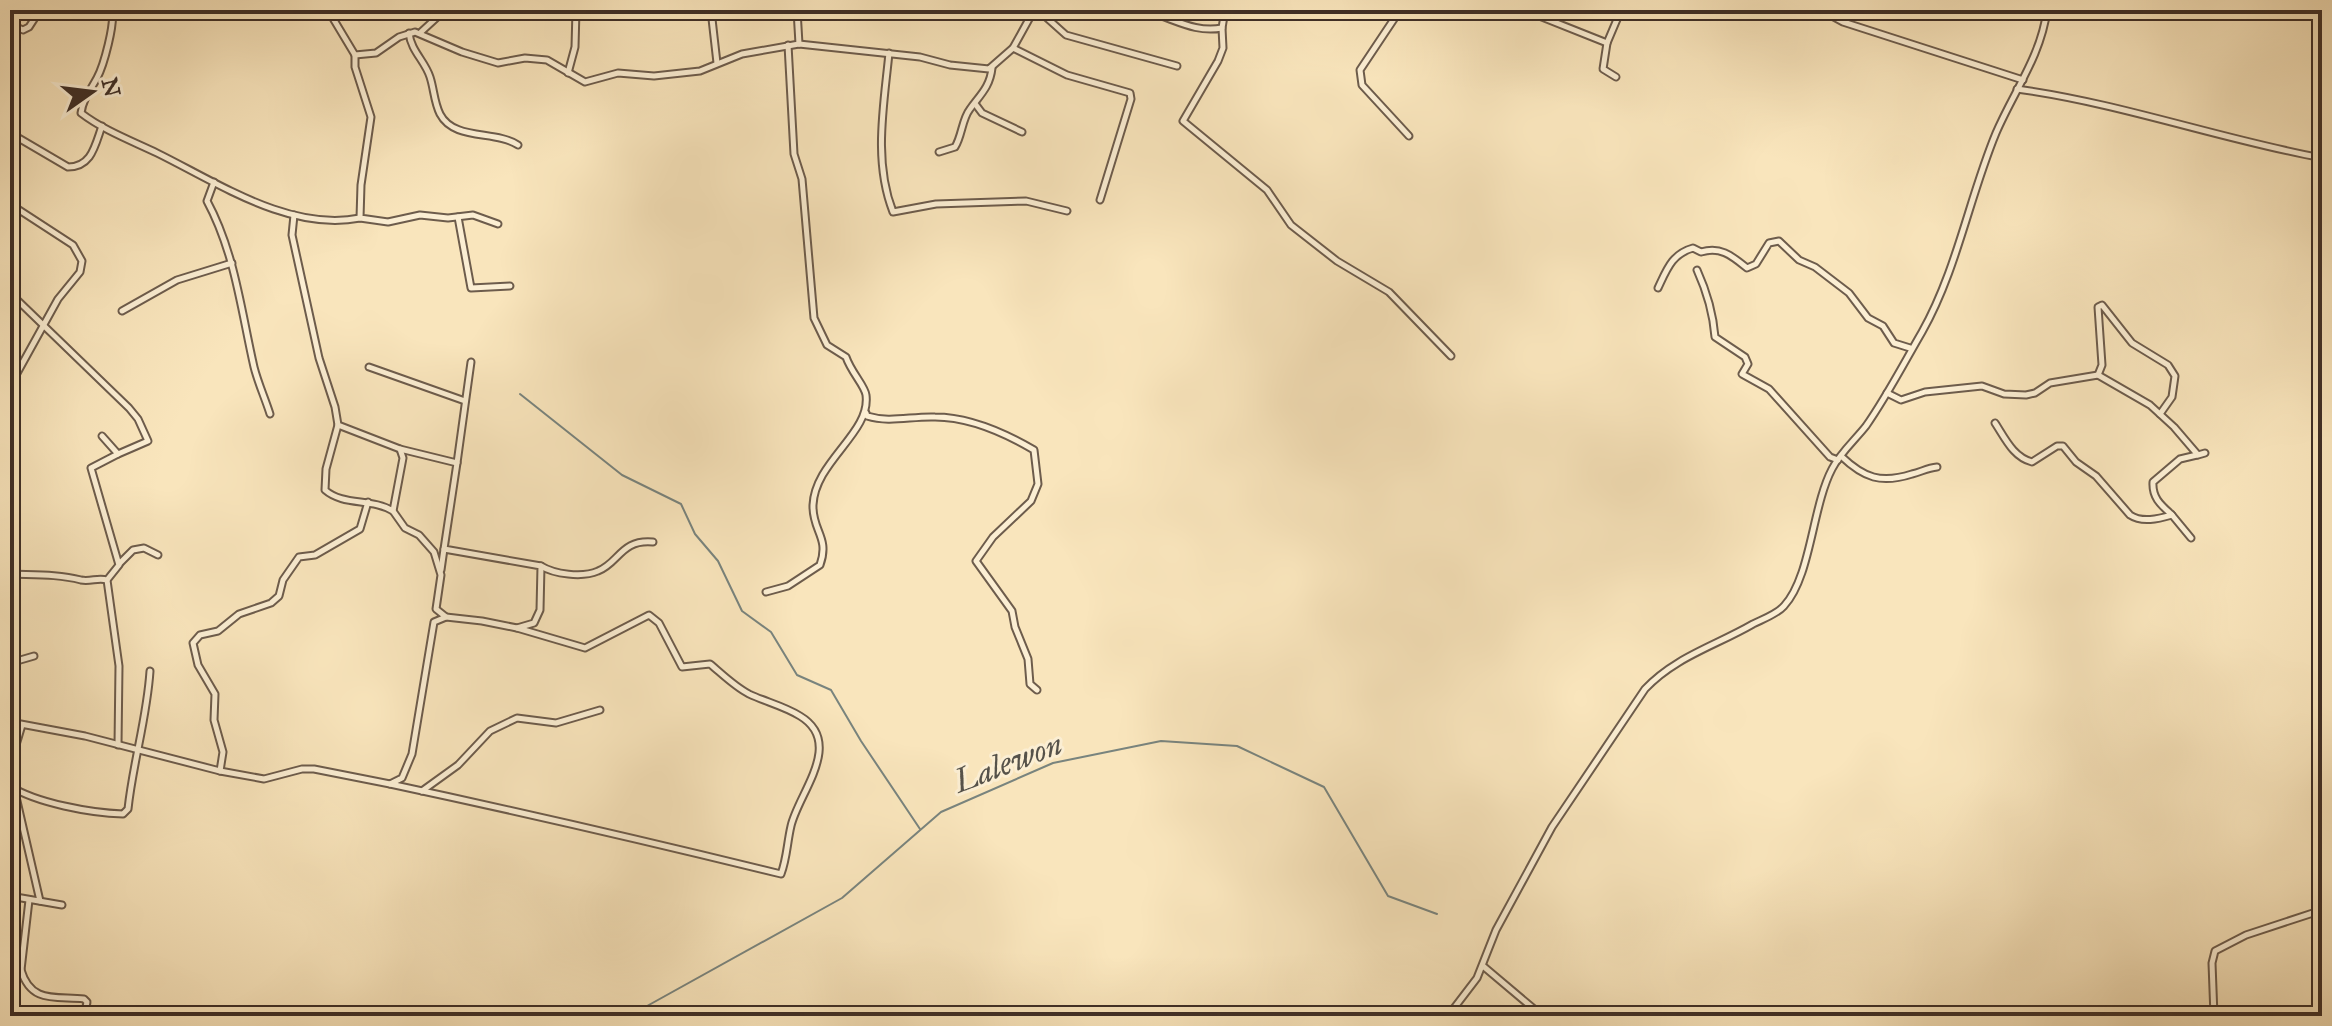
<svg xmlns="http://www.w3.org/2000/svg" width="2332" height="1026" viewBox="0 0 2332 1026" font-family="'IM FELL Great Primer',serif">
	<rect width="100%" height="100%" fill="#f9e5bc"/>
	<filter id="stains"><feTurbulence type="fractalNoise" baseFrequency=".0025" numOctaves="4"/><feColorMatrix values="0 0 0 0 .2 0 0 0 0 .09 0 0 0 0 .02 0 0 0 .5 -.17"/></filter>
	<radialGradient id="worn" r=".72"><stop offset=".6" stop-color="#630" stop-opacity="0"/><stop offset="1" stop-color="#630" stop-opacity=".3"/></radialGradient>
	<g fill="none" stroke-linecap="round" stroke-linejoin="round">
		<!-- stream -->
		<g stroke="#79847e" stroke-width="2">
			<path d="M520,394L622,475L681,504L695,534L718,561L742,611L771,632L797,675L831,690L861,741L920,829"/>
			<path d="M629,1016L842,898L941,812L1053,763L1161,741L1237,746L1324,787L1388,896L1437,914"/>
		</g>
		<!-- street casing -->
		<g stroke="#6d5c4c" stroke-width="9">
			<g id="street">
				<path d="M112,10C115,24 104,65 97,78C90,91 83,99 81,113C103,130 132,141 157,153C218,183 290,232 360,218"/>
				<path d="M328,10L355,55L376,53L399,37L415,32L462,52L498,63L525,58L547,60L585,82L618,73L654,76L700,71L742,54L799,44L920,57L950,65L989,69L1013,48L1034,10"/>
				<path d="M711,10L717,63"/>
				<path d="M797,10L799,44"/>
				<path d="M1038,10L1066,35L1177,66"/>
				<path d="M1119,10C1130,11 1141,11 1152,13C1176,20 1196,33 1222,28L1225,10"/>
				<path d="M1400,10L1360,70L1362,85L1409,136"/>
				<path d="M1524,10L1607,43"/>
				<path d="M1821,10L1843,22L2023,80"/>
				<path d="M10,24L23,30L29,27L40,10"/>
				<path d="M1222,28L1223,48L1218,61L1183,121L1267,190L1291,225L1337,261L1389,292L1451,356"/>
				<path d="M421,32L445,10"/>
				<path d="M409,33C411,51 425,61 430,77C434,89 434,102 440,114C454,141 495,130 518,145"/>
				<path d="M1013,48L1067,75L1130,93L1131,99L1100,200"/>
				<path d="M889,53C884,105 873,161 893,212L936,204L1026,201L1067,211"/>
				<path d="M355,55V67L371,117L361,185L360,218L388,222L420,215L448,218L473,215L498,224"/>
				<path d="M568,73L575,47L576,10"/>
				<path d="M1616,77L1603,69L1607,43L1621,10"/>
				<path d="M2017,89C2120,103 2220,139 2322,158"/>
				<path d="M976,105L982,113L1022,132"/>
				<path d="M10,133L68,167C92,167 95,145 102,126"/>
				<path d="M939,152L955,147C962,136 962,119 970,109C980,95 990,87 992,68"/>
				<path d="M214,182L207,201C235,253 241,310 254,367C258,383 265,398 270,414"/>
				<path d="M10,204L73,245L82,261L80,272L58,299L16,375L10,397"/>
				<path d="M294,215L292,235L319,358L335,407L338,425L400,449L457,463L444,549L541,566L540,610L534,623L517,628L482,621L446,617"/>
				<path d="M458,217L471,288L510,286"/>
				<path d="M1697,270C1707,292 1713,312 1715,337L1745,357L1748,364L1742,374L1769,389L1830,457L1838,460"/>
				<path d="M1658,288C1667,269 1672,254 1693,248L1701,252C1721,246 1732,256 1747,268L1756,264L1769,243L1779,241L1799,260L1815,267L1849,293L1868,318L1883,326L1894,343L1910,348"/>
				<path d="M10,293L129,408L138,419L148,441L118,454"/>
				<path d="M122,311L177,280L232,263"/>
				<path d="M369,367L465,401"/>
				<path d="M2098,375L2102,365L2098,307L2102,305L2132,343L2168,365L2175,376L2172,397L2160,414"/>
				<path d="M1887,393L1901,400L1925,392L1982,386L2004,394L2026,395L2035,393L2050,383L2098,375L2150,405L2174,427L2198,455L2205,453"/>
				<path d="M866,413L867,416C890,423 911,416 935,417C969,417 1005,433 1034,450L1038,484L1031,501L993,537L976,561L1012,611L1015,627L1028,659L1030,684L1037,690"/>
				<path d="M1995,423C2005,438 2013,457 2032,462L2057,446H2063L2076,462L2096,476L2130,515C2142,523 2158,519 2172,515L2191,538"/>
				<path d="M338,425L326,469L325,490C343,506 372,498 393,511"/>
				<path d="M102,436L118,454L91,468L119,565L107,580L119,666L118,745"/>
				<path d="M1841,456C1864,478 1881,484 1912,474C1921,472 1927,468 1937,467"/>
				<path d="M457,463L471,362"/>
				<path d="M2172,515C2161,505 2152,498 2153,482L2180,459L2197,455"/>
				<path d="M119,564L133,550L144,548L158,555"/>
				<path d="M541,566C554,574 582,578 598,571C619,563 621,539 653,542"/>
				<path d="M441,570L444,549"/>
				<path d="M10,574C35,575 58,574 81,580C91,582 98,577 107,580"/>
				<path d="M766,592L788,586L820,565C830,537 812,531 813,505C815,461 871,433 866,395C865,386 851,372 846,357L827,345L814,318L802,179L794,154L788,45"/>
				<path d="M10,663L34,656"/>
				<path d="M10,722L85,736L220,771L264,779L302,769H314L390,784L402,778L412,754L434,622L446,617L436,609L441,575L434,552L419,535L405,528L393,511L403,458L400,449"/>
				<path d="M10,765L22,725"/>
				<path d="M220,771L223,752L214,720L215,694L198,665L193,643L200,635L218,631L239,614L271,603L279,596L283,580L299,557L315,555L360,529L368,502"/>
				<path d="M390,784C521,812 651,842 781,874C787,858 787,843 791,826C798,794 845,743 800,716C784,706 766,702 749,694C735,687 722,674 710,664L682,667L659,623L649,615L585,648L517,628"/>
				<path d="M10,786C36,803 91,813 123,814L128,809C133,762 147,718 150,671"/>
				<path d="M10,788L17,801L40,901"/>
				<path d="M422,791L458,765L490,731L517,718L556,723L600,710"/>
				<path d="M10,896L62,905"/>
				<path d="M29,900L21,970C31,1004 56,996 84,999L87,1002L85,1012"/>
				<path d="M1483,966L1534,1009L1547,1016"/>
				<path d="M10,969L21,970"/>
				<path d="M1448,1016L1477,978L1496,930L1552,827L1645,689C1675,657 1715,646 1753,624C1763,619 1777,614 1784,606C1811,577 1812,507 1832,469C1840,453 1855,440 1866,426C1887,396 1904,363 1922,332C1957,270 1969,198 1996,133C2014,91 2041,56 2047,10"/>
				<path d="M2214,1016L2212,963L2215,951L2246,935L2316,912"/>
			</g>
		</g>
		<!-- street -->
		<use href="#street" stroke="#fbeed3" stroke-width="5"/>
	</g>
	<g text-anchor="middle" dominant-baseline="central" stroke-width="6" stroke-linejoin="round" paint-order="stroke">
		<!-- water labels -->
		<g font-size="32" font-style="italic" fill="#56524a" stroke="#fbeed3">
			<text transform="translate(1008 763) rotate(-21)">Lalewon</text>
		</g>
	</g>
	<!-- margin -->
	<rect width="2332" height="1026" fill="none" stroke="#f9e5bc" stroke-width="40"/>
	<rect x="12" y="12" width="2308" height="1002" fill="none" stroke="#3e2e26" stroke-width="4"/>
	<rect x="20" y="20" width="2292" height="986" fill="none" stroke="#3e2e26" stroke-width="2"/>
	<!-- north arrow -->
	<g transform="translate(92 92) rotate(76)" stroke="#fbeed3" stroke-width="6" paint-order="stroke">
	<path d="M0-6L14 30L0 20L-14 30Z" fill="#3e2e26"/>
	<text y="-12" font-size="22" font-weight="bold" text-anchor="middle" fill="#3e2e26">N</text>
	</g>
	<rect width="100%" height="100%" filter="url(#stains)"/>
	<rect width="100%" height="100%" fill="url(#worn)"/>
</svg>
